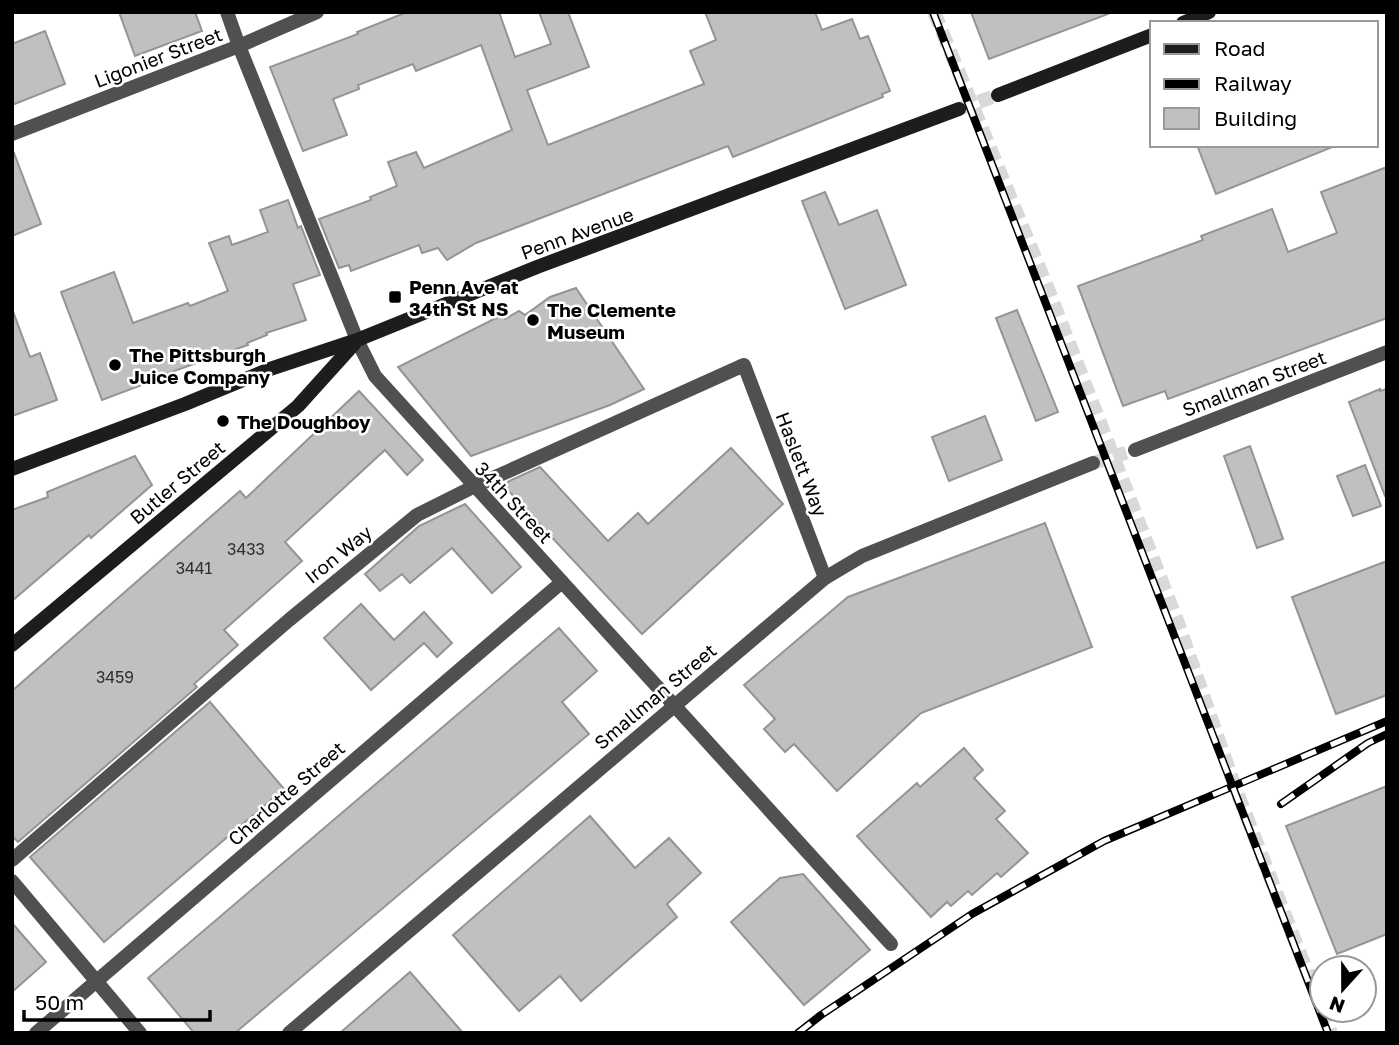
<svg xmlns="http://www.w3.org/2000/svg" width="1399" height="1045" viewBox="0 0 1399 1045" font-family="'Golos Text',sans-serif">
	<rect width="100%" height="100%" fill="#fff"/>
	<!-- building -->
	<g fill="#c0c0c0" stroke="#949494" stroke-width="2">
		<path d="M119,12H195L202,31L135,56Z"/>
		<path d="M407,12H499L515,57L551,44L539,12H568L589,67L527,90L548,145L704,84L690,51L716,40L705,12H815L822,30L852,19L860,39L868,36L890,91L882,94L883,97L733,157L728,146L476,243L447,260L438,248L422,253L419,245L351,271L349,265L339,268L319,219L371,200L370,197L397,186L388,162L416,152L424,168L512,130L481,45L416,71L413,64L358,85L359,89L333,99L347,135L303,151L270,67L358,34L357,32Z"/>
		<path d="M971,12H1107L1108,14L989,59Z"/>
		<path d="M45,31L65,84L12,105V44Z"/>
		<path d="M1197,145H1334L1335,146L1216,194Z"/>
		<path d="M14,153L41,224L12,236V154Z"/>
		<path d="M1387,167V318L1168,399L1165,391L1123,406L1078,286L1203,240L1201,236L1272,209L1288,252L1337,233L1321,192Z"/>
		<path d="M825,192L839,225L877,210L906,285L845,309L802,201Z"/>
		<path d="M288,200L298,228L301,226L320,275L293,284L306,320L266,333L267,335L247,343L248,345L154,378L155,380L102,400L61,292L114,272L133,323L188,303L190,306L228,291L209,243L229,236L232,245L268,232L260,210Z"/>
		<path d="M576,288L644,389L610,405L471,456L398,367L502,315L505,319L519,311L525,315L550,297Z"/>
		<path d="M1017,310L1058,412L1036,421L996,318Z"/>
		<path d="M14,314L30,357L40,353L57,400L12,416V315Z"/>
		<path d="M1380,389V391L1387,389V496H1385L1349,402Z"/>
		<path d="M359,391L423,460L407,475L385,450L285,542L302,561L224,630L238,645L194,684L197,687L18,842L12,836V691L240,491L246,498Z"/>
		<path d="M985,416L1002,460L949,481L932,437Z"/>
		<path d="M1250,446L1283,539L1257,548L1224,456Z"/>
		<path d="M731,448L783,504L642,634L504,486L509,481L540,467L608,541L638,513L648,524Z"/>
		<path d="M135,456L152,485L91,538L89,535L12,601V510L48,497L47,492Z"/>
		<path d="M1365,465L1381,506L1353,516L1337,476Z"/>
		<path d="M465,504L521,567L492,593L452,548L410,583L402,574L380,591L365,574L419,526Z"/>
		<path d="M1045,523L1092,647L921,713L837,791L794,744L785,752L764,729L775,719L744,685L848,597Z"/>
		<path d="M1387,561V695L1336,714L1292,597Z"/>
		<path d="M361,604L394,640L424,612L452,643L437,657L424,643L371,690L324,638Z"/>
		<path d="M559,628L597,671L562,702L589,734L235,1033H194L148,978Z"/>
		<path d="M210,702L284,789L104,942L30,857Z"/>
		<path d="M964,748L983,770L974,778L1005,811L996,819L1028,853L1001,877L997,873L972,895L968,891L951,906L947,902L931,917L857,836L917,783L920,787Z"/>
		<path d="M1387,786V934L1337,954L1286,826Z"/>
		<path d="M590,816L635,868L669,838L701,873L667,904L677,917L581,1001L560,976L519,1011L453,935Z"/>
		<path d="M803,874L870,950L804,1005L731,922L780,878Z"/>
		<path d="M12,923L46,962L12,992Z"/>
		<path d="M410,972L463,1033H340Z"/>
	</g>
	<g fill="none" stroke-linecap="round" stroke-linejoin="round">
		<!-- minor-tunnel -->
		<g stroke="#d9d9d9" stroke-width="14" stroke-dasharray="14 7" stroke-linecap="butt">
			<path d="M934,12L1048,289L1178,623L1235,787L1322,1010"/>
			<path d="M1322,1010L1331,1033"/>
		</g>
		<!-- tertiary-tunnel -->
		<path stroke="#d9d9d9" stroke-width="14" stroke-dasharray="14 7" stroke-linecap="butt" d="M1093,463L1135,450"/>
		<!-- secondary-tunnel -->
		<path stroke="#d9d9d9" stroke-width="14" stroke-dasharray="14 7" stroke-linecap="butt" d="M959,109L998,95"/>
		<!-- minor -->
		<g stroke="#505050" stroke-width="14">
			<path d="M12,134L239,46L227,12"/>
			<path d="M357,340L375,376L891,944"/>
			<path d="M12,860L289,620L417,515L473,487L744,365L825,578"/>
			<path d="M12,881L140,1033"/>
			<path d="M36,1033L562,582"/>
		</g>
		<!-- tertiary -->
		<g stroke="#505050" stroke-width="14">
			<path d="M317,12L239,46L357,340"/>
			<path d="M1135,450L1387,352"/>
			<path d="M289,1033L825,578L862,556L1093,463"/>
		</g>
		<!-- secondary -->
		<g stroke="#1d1d1d" stroke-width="14">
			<path d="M1183,23L1209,12"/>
			<path d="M998,95L1152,35"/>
			<path d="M12,469L185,404L270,369L357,340L537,267L959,109"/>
			<path d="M12,645L298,406L354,344"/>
		</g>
		<!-- rail casing -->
		<g stroke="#000" stroke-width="8">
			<g id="rail">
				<path d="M933,12L1328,1033"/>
				<path d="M1281,804L1368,743L1387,734"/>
				<path d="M798,1033L821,1015L972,914L1104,841L1387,721"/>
			</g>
		</g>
		<!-- rail -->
		<use href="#rail" stroke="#fff" stroke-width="5" stroke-dasharray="16" stroke-linecap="butt"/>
	</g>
	<!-- markers -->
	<g fill="#000" stroke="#fff" stroke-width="2.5">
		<rect x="388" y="290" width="14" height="14" rx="3.5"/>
		<circle cx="533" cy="320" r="7"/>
		<circle cx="115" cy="365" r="7"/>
		<circle cx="223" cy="421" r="7"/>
	</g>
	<g text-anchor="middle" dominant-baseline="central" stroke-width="5" stroke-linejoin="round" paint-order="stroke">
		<!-- number labels -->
		<g font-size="16" fill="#303030">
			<text x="246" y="549">3433</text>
			<text x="194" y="568">3441</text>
			<text x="115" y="677">3459</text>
		</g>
		<!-- street labels -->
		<g font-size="19" fill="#000" stroke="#fff">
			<text transform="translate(158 57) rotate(-21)">Ligonier Street</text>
			<text transform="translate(577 233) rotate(-20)">Penn Avenue</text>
			<text transform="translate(1254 383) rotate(-21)">Smallman Street</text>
			<text transform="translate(802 464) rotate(69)">Haslett Way</text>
			<text transform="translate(177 482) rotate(-40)">Butler Street</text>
			<text transform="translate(514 502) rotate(47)">34th Street</text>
			<text transform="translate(338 554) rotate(-39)">Iron Way</text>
			<text transform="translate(655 696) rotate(-40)">Smallman Street</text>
			<text transform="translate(286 793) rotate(-41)">Charlotte Street</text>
		</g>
		<!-- poi labels -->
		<g font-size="19" font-weight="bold" fill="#000" stroke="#fff" text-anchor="start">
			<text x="409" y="286">Penn Ave at<tspan x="409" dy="22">34th St NS</tspan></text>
			<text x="547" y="309">The Clemente<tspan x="547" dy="22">Museum</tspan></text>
			<text x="129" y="354">The Pittsburgh<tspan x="129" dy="22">Juice Company</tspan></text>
			<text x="237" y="421">The Doughboy</text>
		</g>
	</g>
	<!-- border -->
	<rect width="1399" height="1045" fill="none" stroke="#000000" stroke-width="28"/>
	<!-- legend -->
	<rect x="1150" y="21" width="228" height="126" fill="#ffffff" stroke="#999999" stroke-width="2"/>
	<rect x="1164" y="44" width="35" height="10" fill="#1d1d1d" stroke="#999999" stroke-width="2"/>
	<text x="1214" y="56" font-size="21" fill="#000000">Road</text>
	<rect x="1164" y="79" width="35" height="10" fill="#000000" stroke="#999999" stroke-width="2"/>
	<text x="1214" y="91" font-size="21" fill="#000000">Railway</text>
	<rect x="1164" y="108" width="35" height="21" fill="#c0c0c0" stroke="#999999" stroke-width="2"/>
	<text x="1214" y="126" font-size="21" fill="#000000">Building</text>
	<!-- north arrow -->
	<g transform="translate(1343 989) rotate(201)"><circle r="33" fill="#ffffff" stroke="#999999" stroke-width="2"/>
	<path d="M0-5L12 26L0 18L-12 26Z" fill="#000000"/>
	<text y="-10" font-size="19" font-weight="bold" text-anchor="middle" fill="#000000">N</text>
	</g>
	<!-- scale -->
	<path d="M24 1010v10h186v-10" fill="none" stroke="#000000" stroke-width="3.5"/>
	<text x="35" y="1010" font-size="21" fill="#000000" stroke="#ffffff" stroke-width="5" paint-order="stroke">50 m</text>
</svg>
